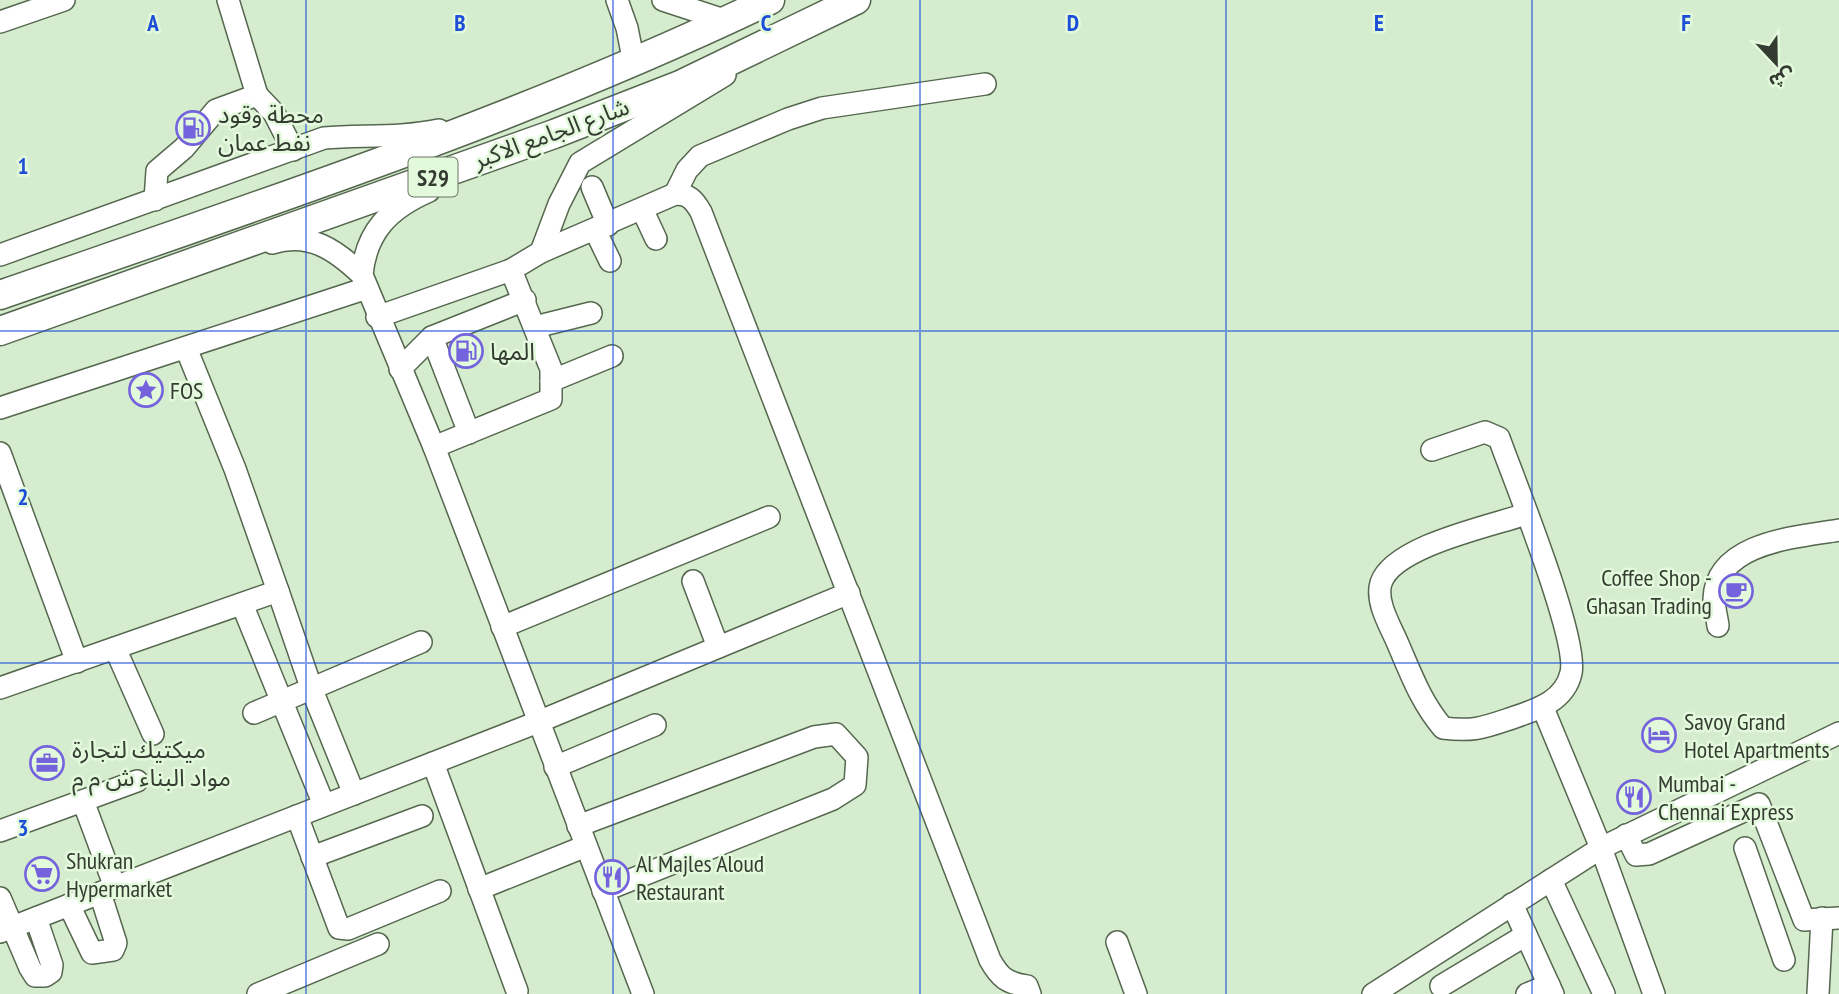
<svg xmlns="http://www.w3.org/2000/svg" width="1839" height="994" viewBox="0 0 1839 994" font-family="'PT Sans Narrow','Noto Sans Arabic',sans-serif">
	<rect width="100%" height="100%" fill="#d6eccf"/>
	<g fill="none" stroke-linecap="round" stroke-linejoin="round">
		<!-- minor casing -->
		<g stroke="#55674f" stroke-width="24">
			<g id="minor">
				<path d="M228,0L257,95L274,113L293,150"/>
				<path d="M617,0L627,28L634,63"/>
				<path d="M663,0L727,21"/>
				<path d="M0,22L64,0"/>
				<path d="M592,187L608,225"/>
				<path d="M429,191C390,208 366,231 362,275L434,447L643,994"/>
				<path d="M675,194L687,170L700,156L788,119L822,108L985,84"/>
				<path d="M155,200L157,171L184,148L216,110L257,95"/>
				<path d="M642,209L656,239"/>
				<path d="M595,230L610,261"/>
				<path d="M272,243C309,231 336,250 362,275"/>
				<path d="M541,252L559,204L580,163L725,75"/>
				<path d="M0,255L324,138C363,135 400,138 439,130"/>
				<path d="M377,317L511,270L541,252L675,194C689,194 694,200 701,212L990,960C1000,978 1007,983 1027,986L1030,994"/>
				<path d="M535,327L591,313"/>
				<path d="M186,348L235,469L278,591"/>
				<path d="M400,369L432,337"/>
				<path d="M551,381L612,356"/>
				<path d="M0,408L367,288"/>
				<path d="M469,433L432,337L525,300"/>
				<path d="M434,447L551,399V369L511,270"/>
				<path d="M1432,450L1485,432L1499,438C1514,480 1579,639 1571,673C1565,700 1539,709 1515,717C1485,727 1475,732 1443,728C1421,702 1411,674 1398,644C1391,627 1375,602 1381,583C1393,546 1491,526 1526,514"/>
				<path d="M0,453L77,662"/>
				<path d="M693,581L718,647"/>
				<path d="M242,604L324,805"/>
				<path d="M1718,626C1717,617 1714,607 1714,599C1716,542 1797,537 1839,530"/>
				<path d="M502,627L769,517"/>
				<path d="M115,648L153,734"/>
				<path d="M0,688L278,591L312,690L354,794"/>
				<path d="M1543,708L1601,848L1654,994"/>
				<path d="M254,713L421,642"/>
				<path d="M433,763L517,991"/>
				<path d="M555,767L655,725"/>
				<path d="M83,801L115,887"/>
				<path d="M297,816L339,928L348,929L440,891"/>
				<path d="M578,826L814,737L836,734L857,757L855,785L833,799L603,891"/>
				<path d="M0,831L137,781"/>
				<path d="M1626,835L1636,855L1649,854L1759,804L1804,920L1839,918"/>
				<path d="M1745,848L1784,960"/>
				<path d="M312,857L422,816"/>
				<path d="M1551,880L1604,994"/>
				<path d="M479,889L586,846"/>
				<path d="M0,898L30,968L35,976H45L51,972L52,965L36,918"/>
				<path d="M1512,904L1553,994"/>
				<path d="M69,905L92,953L113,950L116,943L100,893"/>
				<path d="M0,932L538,722L849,593"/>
				<path d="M1117,942L1136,994"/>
				<path d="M1441,986L1526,935"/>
				<path d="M258,994L378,944"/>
				<path d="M1373,994L1601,848L1839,733"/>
				<path d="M1527,994L1549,985"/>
				<path d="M1818,994L1822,918"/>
			</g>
		</g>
		<!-- major casing -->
		<g stroke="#55674f" stroke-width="31">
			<g id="major">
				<path d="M0,295C260,205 522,119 770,0"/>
				<path d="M0,331L554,134L680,85L856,0"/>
			</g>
		</g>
		<!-- minor -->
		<use href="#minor" stroke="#fff" stroke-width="21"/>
		<!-- major -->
		<use href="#major" stroke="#fff" stroke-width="28"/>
	</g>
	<!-- grid -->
	<path fill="none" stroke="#1d4ed8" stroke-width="2" stroke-opacity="0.55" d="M306,0V994M613,0V994M920,0V994M1226,0V994M1532,0V994M0,331H1839M0,663H1839"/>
	<!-- icons -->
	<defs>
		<g id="fuel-ring" transform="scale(1.75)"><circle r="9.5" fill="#e3f9dc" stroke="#7463dd" stroke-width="1.5"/><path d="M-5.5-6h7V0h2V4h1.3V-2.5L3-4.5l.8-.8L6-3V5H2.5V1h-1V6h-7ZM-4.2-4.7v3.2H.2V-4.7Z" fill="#7463dd"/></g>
		<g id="sight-ring" transform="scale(1.75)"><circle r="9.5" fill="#e3f9dc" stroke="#7463dd" stroke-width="1.5"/><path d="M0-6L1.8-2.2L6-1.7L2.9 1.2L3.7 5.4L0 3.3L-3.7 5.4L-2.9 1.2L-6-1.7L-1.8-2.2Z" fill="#7463dd"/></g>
		<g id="cafe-ring" transform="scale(1.75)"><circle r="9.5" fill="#e3f9dc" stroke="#7463dd" stroke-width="1.5"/><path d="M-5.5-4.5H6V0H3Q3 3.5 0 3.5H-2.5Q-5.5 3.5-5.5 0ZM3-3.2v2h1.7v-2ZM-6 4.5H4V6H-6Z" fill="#7463dd"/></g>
		<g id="hotel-ring" transform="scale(1.75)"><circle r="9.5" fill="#e3f9dc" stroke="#7463dd" stroke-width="1.5"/><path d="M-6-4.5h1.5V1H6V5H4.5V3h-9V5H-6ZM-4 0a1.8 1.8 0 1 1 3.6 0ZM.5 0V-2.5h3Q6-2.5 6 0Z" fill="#7463dd"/></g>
		<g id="office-ring" transform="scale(1.75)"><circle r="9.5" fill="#e3f9dc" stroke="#7463dd" stroke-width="1.5"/><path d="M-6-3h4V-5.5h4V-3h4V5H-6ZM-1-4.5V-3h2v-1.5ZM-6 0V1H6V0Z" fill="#7463dd"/></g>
		<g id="restaurant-ring" transform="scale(1.75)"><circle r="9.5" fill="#e3f9dc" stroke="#7463dd" stroke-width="1.5"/><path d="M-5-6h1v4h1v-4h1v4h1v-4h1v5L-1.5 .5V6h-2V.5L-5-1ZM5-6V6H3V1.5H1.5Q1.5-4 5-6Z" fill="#7463dd"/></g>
		<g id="supermarket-ring" transform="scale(1.75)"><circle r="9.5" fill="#e3f9dc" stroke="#7463dd" stroke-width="1.5"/><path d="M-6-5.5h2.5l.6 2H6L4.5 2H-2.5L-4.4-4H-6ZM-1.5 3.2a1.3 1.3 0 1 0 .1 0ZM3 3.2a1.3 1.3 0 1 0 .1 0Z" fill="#7463dd"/></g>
	</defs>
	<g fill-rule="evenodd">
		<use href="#fuel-ring" x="193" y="128"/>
		<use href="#fuel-ring" x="466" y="351"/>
		<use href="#sight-ring" x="146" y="390"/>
		<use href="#cafe-ring" x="1736" y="591"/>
		<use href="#hotel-ring" x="1659" y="735"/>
		<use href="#office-ring" x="47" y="763"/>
		<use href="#restaurant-ring" x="1634" y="797"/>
		<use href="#supermarket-ring" x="42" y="874"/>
		<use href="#restaurant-ring" x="612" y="877"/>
	</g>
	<g text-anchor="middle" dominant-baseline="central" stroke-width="5" stroke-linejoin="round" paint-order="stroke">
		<!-- shield labels -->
		<rect fill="#e3f9dc" stroke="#687564" stroke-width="2" x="408.5" y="157.5" width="49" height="39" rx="5"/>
		<g font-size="23" font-weight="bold" fill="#343c31">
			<text x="433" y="177">S29</text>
		</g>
		<!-- poi labels -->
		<g font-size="24" fill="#343c31" stroke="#e3f9dc" text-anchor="start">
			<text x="218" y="114">محطة وقود<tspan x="218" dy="28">نفط عمان</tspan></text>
			<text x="490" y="351">المه‍ا</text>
			<text x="170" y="390">FOS</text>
			<text x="1712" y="577" text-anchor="end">Coffee Shop -<tspan x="1712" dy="28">Ghasan Trading</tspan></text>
			<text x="1684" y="721">Savoy Grand<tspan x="1684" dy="28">Hotel Apartments</tspan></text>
			<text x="72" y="749">ميكتيك لتجارة<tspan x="72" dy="28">مواد البناء ش م م</tspan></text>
			<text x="1658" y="783">Mumbai -<tspan x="1658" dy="28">Chennai Express</tspan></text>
			<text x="66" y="860">Shukran<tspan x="66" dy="28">Hypermarket</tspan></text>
			<text x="636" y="863">Al Majles Aloud<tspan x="636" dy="28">Restaurant</tspan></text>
		</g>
		<!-- street labels -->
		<g font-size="24" fill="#343c31" stroke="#e3f9dc">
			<text transform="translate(551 133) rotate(-20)">شارع الجامع الاكبر</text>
		</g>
	</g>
	<g font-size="23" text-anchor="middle" font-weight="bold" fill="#1d4ed8" stroke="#e3f9dc" stroke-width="5" stroke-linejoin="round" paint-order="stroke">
		<text x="153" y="31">A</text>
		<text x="460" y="31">B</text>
		<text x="766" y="31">C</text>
		<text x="1073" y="31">D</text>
		<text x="1379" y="31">E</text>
		<text x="1686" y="31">F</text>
		<text x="23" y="174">1</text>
		<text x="23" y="505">2</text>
		<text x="23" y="836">3</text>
	</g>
	<!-- north arrow -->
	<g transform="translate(1776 63) rotate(158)" stroke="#e3f9dc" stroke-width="5" paint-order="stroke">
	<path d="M0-5L12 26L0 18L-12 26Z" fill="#343c31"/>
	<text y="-10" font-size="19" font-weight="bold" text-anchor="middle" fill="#343c31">ش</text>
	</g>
</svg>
